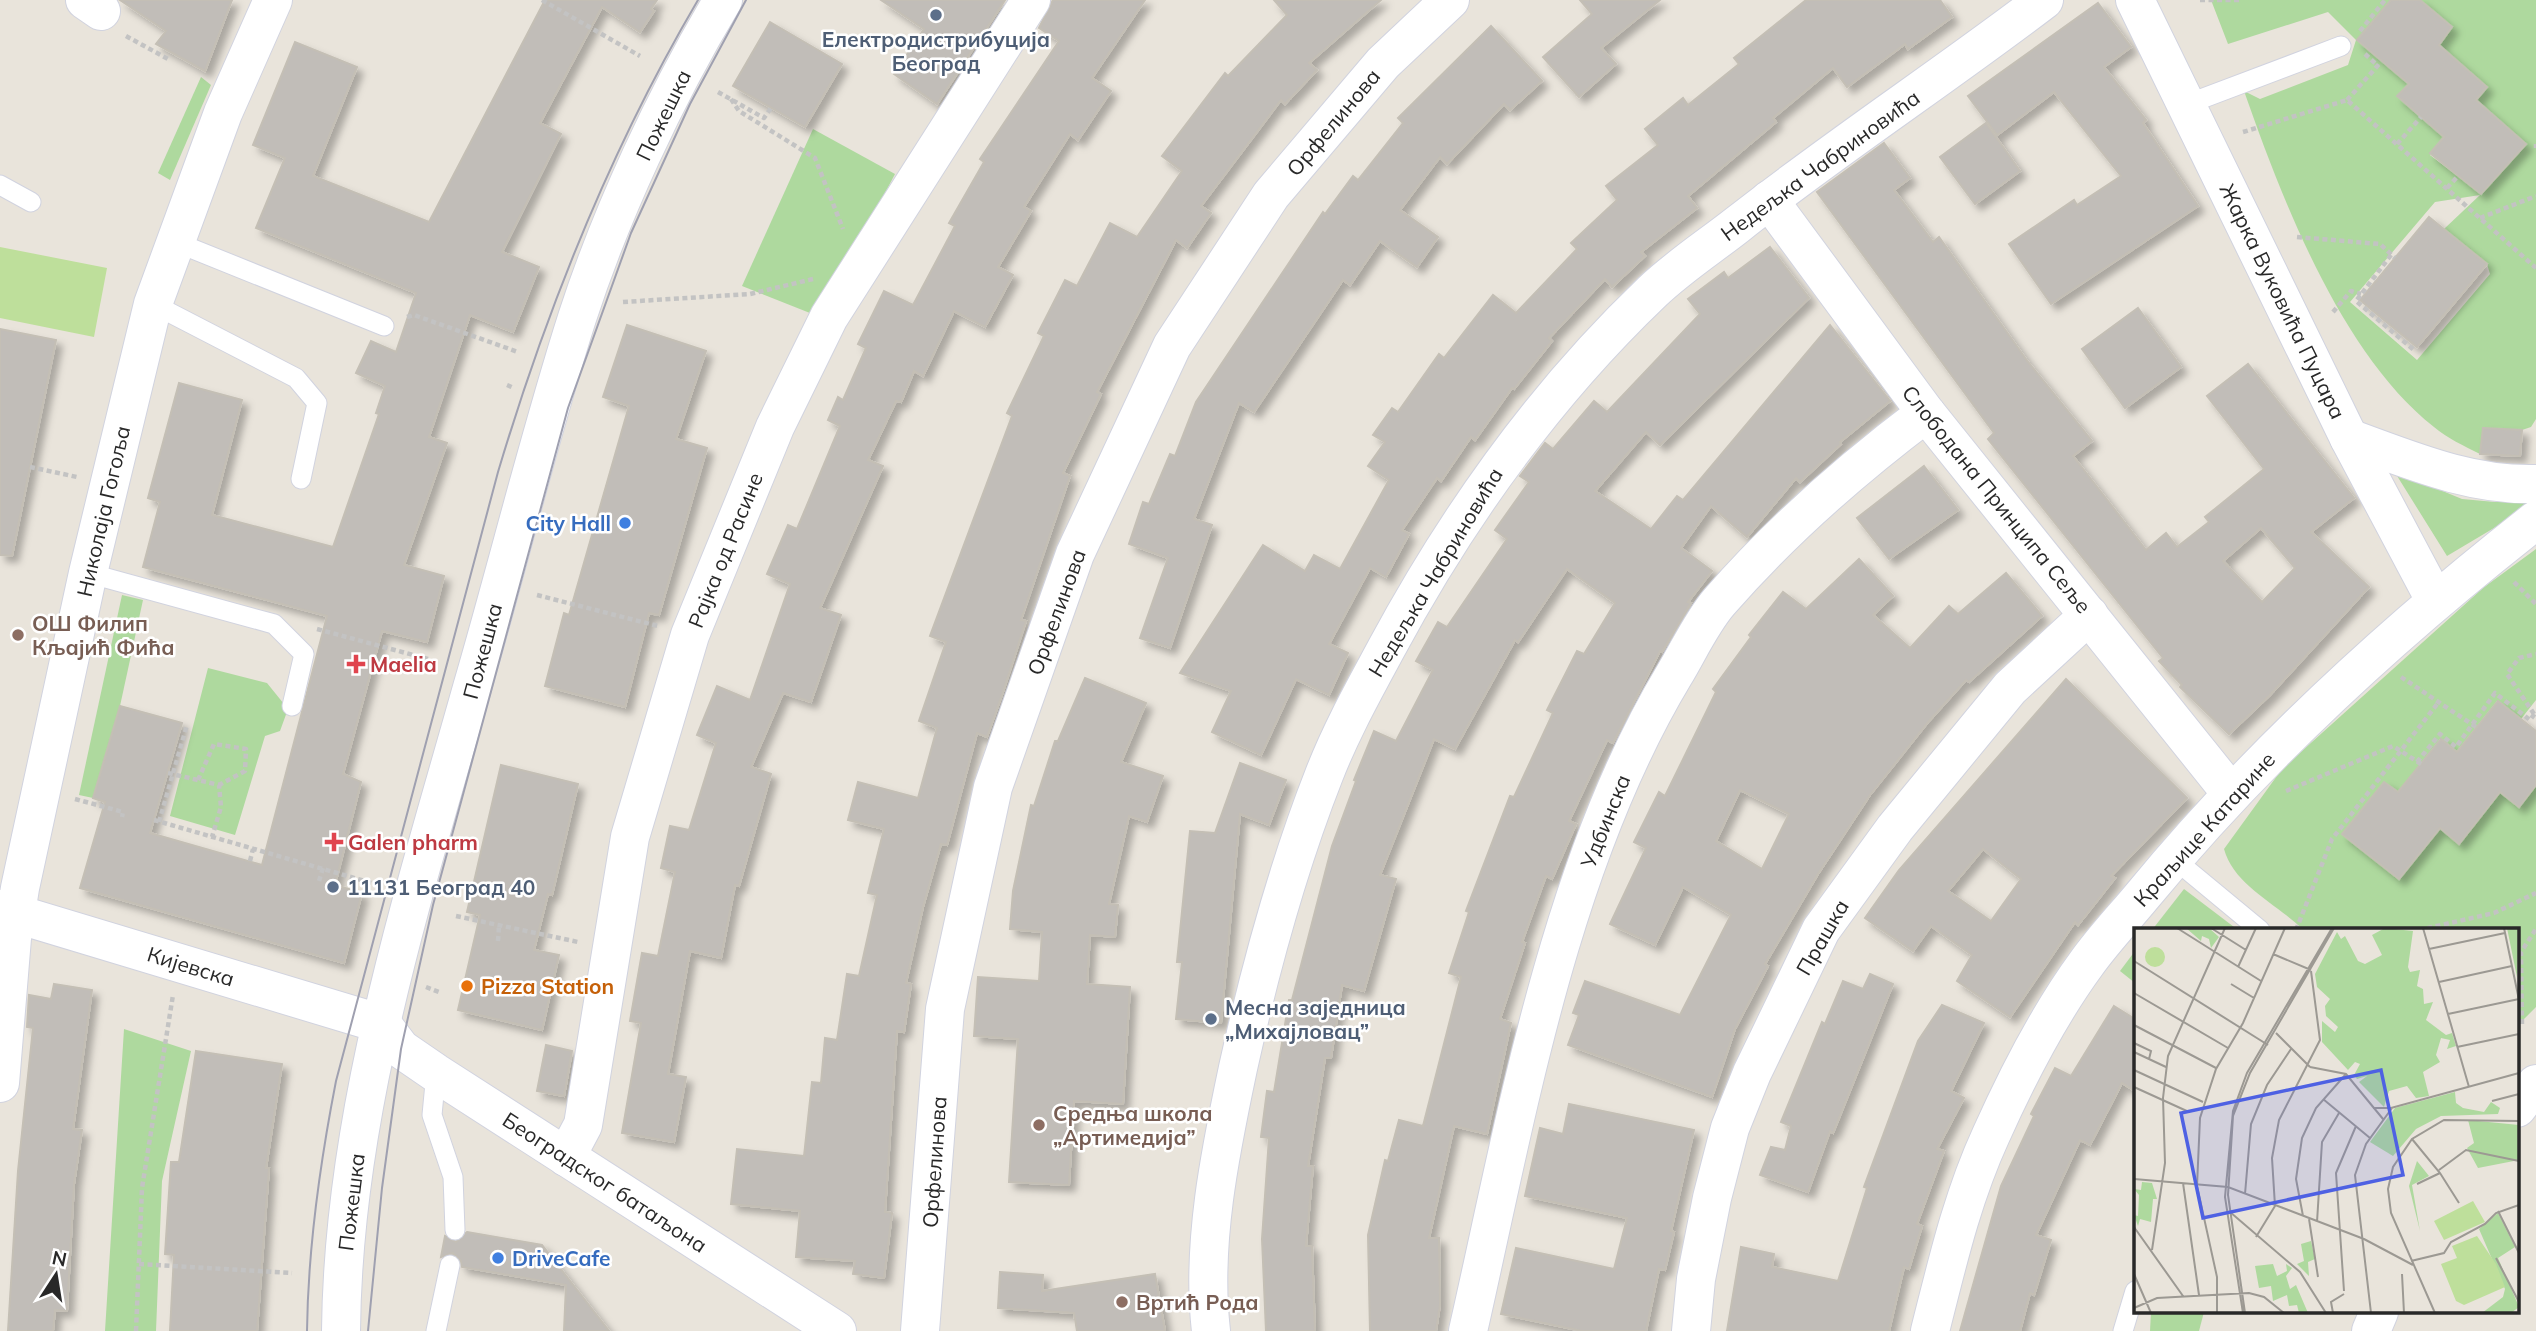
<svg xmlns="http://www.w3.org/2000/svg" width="2536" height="1331" viewBox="0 0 2536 1331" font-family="Mulish,sans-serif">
	<defs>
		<filter id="shadow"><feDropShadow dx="6" dy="6" stdDeviation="3.5" flood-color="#0004"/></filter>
	</defs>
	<rect width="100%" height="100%" fill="#e9e4db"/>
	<!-- green -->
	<g fill="#aed99e" fill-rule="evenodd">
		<path d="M2211,0H2391L2357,40L2409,84L2397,96L2444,137L2430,155L2481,194L2526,144L2476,100L2487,87L2439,45L2452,27L2420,0H2536V419L2531,427L2522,430L2483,428L2480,454C2464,446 2447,438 2434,427C2341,354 2282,199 2244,91L2260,99L2348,65L2356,40L2328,12L2228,44ZM2480,195L2444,229L2487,264L2490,274L2417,360L2350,302L2435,202Z"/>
		<path d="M201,77L211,85L170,180L158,173Z"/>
		<path d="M813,129L895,174L820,317L742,286Z"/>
		<path d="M2394,471L2462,499L2495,502L2536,500V503L2447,556Z"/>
		<path d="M2536,549V700L2521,719L2497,701L2457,751L2440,739L2398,792L2384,782L2343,834L2399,879L2440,828L2459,843L2500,792L2519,807L2536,785V1007L2517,1026V930H2303C2278,904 2234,886 2224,849L2282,769L2483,588Z"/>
		<path d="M122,595L143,600L120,706L93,798L79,795Z"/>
		<path d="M208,668L267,683L288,709L280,731L265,736L235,835L170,816Z"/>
		<path d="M2184,889L2238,930H2152Z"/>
		<path d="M2135,951V983L2120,971Z"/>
		<path d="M124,1029L191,1051L162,1181L156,1331H105Z"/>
		<path d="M2151,1312H2204L2199,1331H2150Z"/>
	</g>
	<!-- pitch -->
	<path fill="#bedf9b" d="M0,247L107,268L94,337L0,318Z"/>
	<!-- building -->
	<g fill="#c1bdb8" stroke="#c4bfb5" stroke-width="2" fill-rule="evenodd" filter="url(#shadow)">
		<path d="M120,0H232L205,71L156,44L166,31Z"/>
		<path d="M545,0H657L651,9L654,11L640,32L602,7L540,123L561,134L502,252L539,267L513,332L470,315L429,437L447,443L404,565L444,576L427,642L382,631L343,774L361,782L335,885L362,893L344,963L80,888L105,802L93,798L120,706L182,723L150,833L262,865L327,616L143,567L160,502L148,498L179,383L242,400L212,515L333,547L379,414L376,413L385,386L356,373L371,341L396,352L416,293L256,228L285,158L253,145L295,42L357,67L313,176L429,222Z"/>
		<path d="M881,0H1005L937,104L894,74L924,29Z"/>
		<path d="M1053,0H1145L1092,78L1111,91L1078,140L1070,134L1024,207L1031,211L998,267L1013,275L985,327L954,311L923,376L914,371L901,402L896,401L868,460L883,466L820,608L841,615L811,702L783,693L751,767L771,774L739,886L735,885L721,958L690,951L668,1074L686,1077L674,1142L622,1133L641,1023L630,1021L642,953L658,956L675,872L661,868L670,826L689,830L716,743L697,735L717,686L750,700L790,584L767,574L788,525L797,529L840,426L828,420L838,397L843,400L866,348L858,344L884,291L913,305L955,226L949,223L984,162L980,159L1059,41L1039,28Z"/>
		<path d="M1274,0H1381L1309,63L1317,70L1285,104L1281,100L1201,206L1211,213L1187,248L1176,240L1097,392L1101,394L1063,473L1070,476L1021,620L1026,621L1003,692L987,737L977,733L947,845L941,844L923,907L906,983L911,984L904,1032L897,1031L885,1212L892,1213L884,1278L853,1274L855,1261L796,1257L800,1211L731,1204L737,1149L804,1156L812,1082L821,1083L825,1038L837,1040L847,974L859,976L877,895L868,893L884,829L848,820L858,782L918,798L937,728L919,721L946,642L930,636L1012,416L1007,413L1044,336L1038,333L1065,280L1077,286L1110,223L1137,237L1182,171L1162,156L1225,73L1228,76L1287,15Z"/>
		<path d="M1580,0H1660L1601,48L1616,64L1579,97L1543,57L1592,14Z"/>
		<path d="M1806,0H1940L1952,17L1908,49L1905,44L1847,87L1833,68L1773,118L1776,122L1688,196L1697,208L1641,252L1645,256L1612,287L1605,279L1549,338L1552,341L1514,389L1512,388L1475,440L1471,437L1441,481L1437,478L1402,530L1409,534L1386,577L1370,568L1329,644L1348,653L1329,695L1296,679L1261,755L1212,732L1231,691L1180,673L1263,545L1305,571L1314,555L1340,569L1389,480L1368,466L1385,442L1373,435L1392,408L1398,412L1439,354L1444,358L1493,295L1516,313L1577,249L1571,243L1617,200L1606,186L1658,145L1645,129L1683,98L1688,105L1739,64L1734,58Z"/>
		<path d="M2391,0H2420L2452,27L2439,45L2487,87L2476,100L2526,144L2481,194L2430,153L2444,137L2397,96L2409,84L2357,40Z"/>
		<path d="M2098,3L2131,47L2104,67L2146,120L2143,123L2198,206L2051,304L2009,244L2074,200L2077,205L2121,176L2054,92L1997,135L1968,96Z"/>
		<path d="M770,22L842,64L805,127L733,86Z"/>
		<path d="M1491,26L1542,81L1510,110L1504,104L1447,164L1440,157L1400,210L1438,237L1417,267L1380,241L1350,285L1343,280L1254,412L1239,403L1194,519L1212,525L1170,648L1140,638L1168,558L1129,544L1143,502L1149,504L1170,454L1175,456L1196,402L1323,212L1325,214L1353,176L1358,180L1403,123L1398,118Z"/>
		<path d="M1986,123L2020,171L1975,204L1940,157Z"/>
		<path d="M1884,143L1910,178L1894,190L1933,242L1939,237L2028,362L2092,441L2073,456L2146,550L2166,533L2177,547L2209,522L2205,517L2264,469L2207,396L2248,364L2354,498L2311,532L2369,587L2270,695L2229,734L2180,687L2182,685L2159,661L2163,658L1988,439L1994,433L1817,192ZM2261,528L2295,568L2262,602L2223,561Z"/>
		<path d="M2429,217L2487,264L2417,347L2360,300Z"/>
		<path d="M1770,247L1809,298L1660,445L1646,432L1595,491L1651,529L1677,496L1683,500L1830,325L1890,401L1840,442L1841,444L1800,482L1796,478L1747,537L1711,506L1681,548L1712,571L1688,602L1691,603L1662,652L1660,651L1613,743L1607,740L1569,821L1576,824L1552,879L1546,876L1522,942L1525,943L1500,1019L1511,1023L1487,1134L1454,1126L1429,1238H1439L1440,1305L1436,1331H1370L1368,1235L1385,1160L1388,1161L1399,1120L1423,1126L1461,977L1449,973L1469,912L1466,911L1510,796L1514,797L1553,713L1547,710L1577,651L1584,654L1615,603L1567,569L1518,642L1515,640L1455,749L1434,739L1380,875L1396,879L1364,991L1342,985L1331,1058H1325L1308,1166H1313L1306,1246H1312L1315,1331H1266L1262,1239L1269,1138L1261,1137L1267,1091L1274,1092L1289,1000H1292L1332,846L1356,781L1354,780L1374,731L1396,741L1433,670L1416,661L1438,622L1447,627L1507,539L1495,530L1529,482L1520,476L1545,443L1553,449L1594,401L1607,412L1700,314L1688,299L1724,272L1728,278Z"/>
		<path d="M2138,308L2181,367L2125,408L2082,349Z"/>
		<path d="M627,325L706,351L676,439L707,448L659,615L649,613L625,707L545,686L564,613L569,615L629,406L603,397Z"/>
		<path d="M0,329L56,340L12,556L0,555Z"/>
		<path d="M2483,428L2522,430L2520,456L2480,454Z"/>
		<path d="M1924,466L1958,510L1889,559L1857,518Z"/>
		<path d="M1859,559L1893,596L1873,615L1910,648L1949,606L1958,614L2006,573L2042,616L1969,682L1966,680L1929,721L1870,795L1818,874L1765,964L1768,966L1735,1029L1712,1097L1568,1045L1579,1015L1573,1013L1585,981L1680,1015L1731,915L1683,887L1655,945L1610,924L1646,848L1634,842L1659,792L1665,796L1716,692L1713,689L1751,637L1749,635L1783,592L1806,609ZM1740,790L1789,814L1762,869L1716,841Z"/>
		<path d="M1085,678L1146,703L1121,762L1163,776L1147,822L1129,816L1109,904L1118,905L1115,937L1090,935L1087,984L1130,987L1123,1104L1074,1101L1069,1185L1009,1182L1018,1039L974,1036L978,977L1039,981L1042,932L1010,929L1013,891L1031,805L1034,806L1055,741H1058Z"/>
		<path d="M2066,679L2187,798L2111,876L2115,878L2078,925L2075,922L2010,1017L1957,981L1972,955L1931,926L1913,951L1865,918L1899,870ZM1983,849L2021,879L1991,921L1948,891Z"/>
		<path d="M2498,701L2536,731V785L2519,807L2500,792L2459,844L2440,828L2399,879L2342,834L2384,782L2398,792L2441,739L2457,752Z"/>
		<path d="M1240,763L1286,780L1269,825L1240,814L1221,1023L1176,1019L1182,962H1177L1190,831L1215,833Z"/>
		<path d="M501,765L578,784L552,895L548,894L534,950L559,955L542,1030L458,1010L480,915L467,912Z"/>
		<path d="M1870,974L1893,984L1833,1133L1830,1131L1808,1192L1760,1175L1771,1147L1785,1150L1791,1126L1781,1122L1822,1022L1825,1024L1843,981L1863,989Z"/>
		<path d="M54,984L92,990L73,1129L82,1130L74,1184L67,1311L55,1310L53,1331H8L18,1171L33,1028L27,1027L29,995L51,999Z"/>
		<path d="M1942,1005L1984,1023L1951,1091L1964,1098L1937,1149L1944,1151L1917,1224L1922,1226L1909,1269L1904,1267L1889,1331H1727L1741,1247L1774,1254L1772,1267L1838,1281L1867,1188L1864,1187L1918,1041Z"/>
		<path d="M2114,1006L2135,1019V1091L2122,1083L2090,1145L2080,1140L2036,1235L2051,1240L2034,1295L2030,1293L2020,1331H1960L2001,1186L2034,1116L2031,1114L2055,1068L2071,1076Z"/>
		<path d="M546,1045L572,1051L564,1096L537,1091Z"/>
		<path d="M196,1051L282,1064L266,1168H269L257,1331H170L174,1255L165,1254L171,1162H179Z"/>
		<path d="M1569,1104L1694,1130L1671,1231L1674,1232L1665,1270L1659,1269L1646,1331H1582L1501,1314L1516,1248L1614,1269L1627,1218L1525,1196L1540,1128L1563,1134Z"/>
		<path d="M467,1232L542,1245L609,1331H564L566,1285L462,1267L461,1261L453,1253L441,1257L445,1236L456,1242Z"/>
		<path d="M1000,1272L1043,1275L1042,1291L1155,1274L1165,1331H1077L1074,1313L998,1308Z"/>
	</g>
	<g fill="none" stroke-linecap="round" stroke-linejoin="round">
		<!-- lane casing -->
		<g stroke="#d1d3df" stroke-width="21">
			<g id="lane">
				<path d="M2185,105L2341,46"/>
				<path d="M0,185L31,202"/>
				<path d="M173,241L384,326"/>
				<path d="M153,304L296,378L317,403L301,479"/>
				<path d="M88,573L274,624L304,654L292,706"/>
				<path d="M2173,858L2260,930"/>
				<path d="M436,1073L432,1115L453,1177L455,1230"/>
				<path d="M436,1331L450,1265"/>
				<path d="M2123,1331L2135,1291"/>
			</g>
		</g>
		<!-- street casing -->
		<g stroke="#d1d3df" stroke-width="40">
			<g id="street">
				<path d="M85,0L101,11"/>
				<path d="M2135,0L2349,438L2435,600"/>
				<path d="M1769,200L1926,413L2231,793"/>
				<path d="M2349,438C2410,460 2470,486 2536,484"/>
				<path d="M0,909L382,1024L401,1049L436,1073L837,1331"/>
				<path d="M0,1083L12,938L20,888L88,573L153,304L223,113L273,0"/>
				<path d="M566,1157L583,1125L630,837L690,635L775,427L829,317L1031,0"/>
				<path d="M920,1331L945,1009L993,787L1075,554L1172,346L1271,195L1383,63L1450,0"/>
				<path d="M1211,1331C1201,1245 1220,1153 1238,1068C1260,969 1287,869 1324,775C1341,731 1364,690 1386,649C1457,517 1544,395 1652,292C1678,267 1709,247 1737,225C1836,147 1943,77 2044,0"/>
				<path d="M1468,1331C1517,1115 1559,866 1674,675C1688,652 1701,623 1719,602C1779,533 1853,468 1926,413"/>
				<path d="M1691,1331L1696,1279L1712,1198L1730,1128L1752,1073L1821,930L1895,828L2010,688L2089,615"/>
				<path d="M1930,1331C1947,1264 1962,1198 1991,1135C2017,1077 2048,1016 2086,964C2103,940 2124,918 2143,895C2259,754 2393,632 2536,520"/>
			</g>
		</g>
		<!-- secondary casing -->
		<g stroke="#d1d3df" stroke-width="40">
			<g id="secondary">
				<path d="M2517,1108L2536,1084"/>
				<path d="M341,1331C343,1111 413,898 472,688C508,565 538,440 577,318C611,213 666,95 723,0"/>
				<path d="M2371,1331L2379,1312"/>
			</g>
		</g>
		<!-- path -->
		<g stroke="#c3c3c3" stroke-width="4.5" stroke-dasharray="5 3.5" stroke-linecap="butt">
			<path d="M542,0L640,56"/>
			<path d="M2200,0H2240"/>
			<path d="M2360,31L2385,0"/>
			<path d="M126,36L168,59"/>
			<path d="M2365,54L2378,66"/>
			<path d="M718,92L764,118L771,108"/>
			<path d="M731,99L739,111L815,158L843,229"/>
			<path d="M2347,100L2381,62"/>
			<path d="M2243,132L2347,100L2536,268"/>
			<path d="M2397,144L2421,117"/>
			<path d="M2536,144V148"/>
			<path d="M2447,188L2458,176"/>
			<path d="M2480,218L2536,196"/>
			<path d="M2297,237L2380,244L2395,258"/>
			<path d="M2391,255L2356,301L2414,350"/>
			<path d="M623,302L750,294L813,279"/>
			<path d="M2333,312L2351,291L2361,294"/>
			<path d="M407,317L414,315L518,352"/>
			<path d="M507,385L514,388"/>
			<path d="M30,467L77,477"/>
			<path d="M2514,582L2536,604"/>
			<path d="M537,595L658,626"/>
			<path d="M317,629L428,659"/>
			<path d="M2401,677L2476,727"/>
			<path d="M2534,714L2507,674L2519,658L2536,654"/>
			<path d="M2417,762L2440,734L2456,747L2495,693L2530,720L2536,712"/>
			<path d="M168,773L219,785L221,807L212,837"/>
			<path d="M198,780L214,744L246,749L245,771L219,785"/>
			<path d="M2286,791L2393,746L2421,764"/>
			<path d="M75,799L123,812L122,817"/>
			<path d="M154,820L375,884"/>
			<path d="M159,822L187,725"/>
			<path d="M250,861L253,849"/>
			<path d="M319,881L323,868"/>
			<path d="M456,916L578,942"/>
			<path d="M2296,930L2332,839L2438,703"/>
			<path d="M2419,930L2494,913L2536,893"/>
			<path d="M498,941L499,926"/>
			<path d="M426,987L439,992"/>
			<path d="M2522,1024L2521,952L2536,929"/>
			<path d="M139,1264L292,1273"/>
			<path d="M136,1331L142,1188L173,995"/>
		</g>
		<!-- lane -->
		<use href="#lane" stroke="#fff" stroke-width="19"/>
		<!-- street -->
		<use href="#street" stroke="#fff" stroke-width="38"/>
		<!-- secondary -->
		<use href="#secondary" stroke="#fff" stroke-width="38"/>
		<!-- tram -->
		<g stroke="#9fa0b0" stroke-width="2">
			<path d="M307,1331C308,1247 320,1163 336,1081L498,472C547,308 611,148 698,0"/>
			<path d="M368,1331L382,1188L401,1049L433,905L568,408L631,233L690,104L746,0"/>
		</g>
	</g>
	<!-- markers -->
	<g fill="#5c6f8a" stroke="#fff" stroke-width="2.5">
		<circle cx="936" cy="15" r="7"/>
		<circle cx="333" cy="887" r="7"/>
		<circle cx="1211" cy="1019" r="7"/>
	</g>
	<g fill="#3f7fe0" stroke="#fff" stroke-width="2.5">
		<circle cx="625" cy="523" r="7"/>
		<circle cx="498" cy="1258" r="7"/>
	</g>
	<g fill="#8d6e63" stroke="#fff" stroke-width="2.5">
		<circle cx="18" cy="635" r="7"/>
		<circle cx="1039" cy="1125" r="7"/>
		<circle cx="1122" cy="1302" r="7"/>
	</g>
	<g fill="#e0444e" stroke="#fff" stroke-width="2.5">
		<path d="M352.5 653.5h7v7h7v7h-7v7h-7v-7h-7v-7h7z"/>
		<path d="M330.5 831.5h7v7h7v7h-7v7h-7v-7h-7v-7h7z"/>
	</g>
	<circle fill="#e8710a" stroke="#fff" stroke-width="2.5" cx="467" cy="986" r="7"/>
	<g text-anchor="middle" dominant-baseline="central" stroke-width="5" stroke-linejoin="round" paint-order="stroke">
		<!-- service labels -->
		<g font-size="21" font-weight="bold" fill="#4e5e75" stroke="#fff" text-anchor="start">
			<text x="936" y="39" text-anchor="middle">Електродистрибуција<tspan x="936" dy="24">Београд</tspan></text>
			<text x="347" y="887">11131 Београд 40</text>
			<text x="1225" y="1007">Месна заједница<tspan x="1225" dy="24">„Михајловац”</tspan></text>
		</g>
		<!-- street labels -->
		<g font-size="21" fill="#282828" stroke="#fff">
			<text transform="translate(663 115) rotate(-64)">Пожешка</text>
			<text transform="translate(1333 122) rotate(-50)">Орфелинова</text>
			<text transform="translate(1820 165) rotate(-36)">Недељка Чабриновића</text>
			<text transform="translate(2283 301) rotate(64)">Жарка Вуковића Пуцара</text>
			<text transform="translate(1997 499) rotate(51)">Слободана Принципа Сеље</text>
			<text transform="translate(103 511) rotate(-77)">Николаја Гогоља</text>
			<text transform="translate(725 550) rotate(-68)">Рајка од Расине</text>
			<text transform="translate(1435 572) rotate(-59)">Недељка Чабриновића</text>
			<text transform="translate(1056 612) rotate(-70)">Орфелинова</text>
			<text transform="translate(482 651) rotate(-75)">Пожешка</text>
			<text transform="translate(1605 821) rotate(-68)">Удбинска</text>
			<text transform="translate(2204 829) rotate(-48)">Краљице Катарине</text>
			<text transform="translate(1822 937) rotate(-60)">Прашка</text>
			<text transform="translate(191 966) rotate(17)">Кијевска</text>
			<text transform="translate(934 1162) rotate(-86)">Орфелинова</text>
			<text transform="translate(605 1182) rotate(33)">Београдског батаљона</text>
			<text transform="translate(351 1202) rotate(-83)">Пожешка</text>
		</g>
		<!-- shop labels -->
		<g font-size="21" font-weight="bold" fill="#366cbe" stroke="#fff" text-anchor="end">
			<text x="611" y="523">City Hall</text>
			<text x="512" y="1258" text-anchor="start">DriveCafe</text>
		</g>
		<!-- education labels -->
		<g font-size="21" font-weight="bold" fill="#785e54" stroke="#fff" text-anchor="start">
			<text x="32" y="623">ОШ Филип<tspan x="32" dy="24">Кљајић Фића</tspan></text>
			<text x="1053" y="1113">Средња школа<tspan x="1053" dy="24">„Артимедија”</tspan></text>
			<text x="1136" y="1302">Вртић Рода</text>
		</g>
		<!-- health labels -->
		<g font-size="21" font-weight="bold" fill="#be3a42" stroke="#fff" text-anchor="start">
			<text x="370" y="664">Maelia</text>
			<text x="348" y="842">Galen pharm</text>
		</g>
		<!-- food labels -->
		<g font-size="21" font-weight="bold" fill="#c56008" stroke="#fff" text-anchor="start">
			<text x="481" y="986">Pizza Station</text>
		</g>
	</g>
	<!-- overview -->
	<g transform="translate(2134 928)">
		<rect width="385" height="385" fill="#e9e4db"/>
		<path d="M52,0H75L85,9L77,20L75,11L68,8L67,13ZM251,0L279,3L274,39L276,44L286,42L283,58L289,61L290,76L299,74L292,92L312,107L318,105L322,118L313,121L316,112L307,110L302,127L306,134L289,144L295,168L282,170L273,158L255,163L250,179L225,154L233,148L223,151L220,147L226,136L221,134L214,142L188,114V93L201,104L204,99L192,88L191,78L196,71L183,59L181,46L203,4L207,11L211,8L224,33L231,36L248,27L238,7ZM373,0H385L383,49ZM321,164L322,175L329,180L350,184L357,174L366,180L364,186L307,188L282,201L259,228L236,214L261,180ZM334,192L385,197V232L344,240L333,220L340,215ZM283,233L295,248L278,257L286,303L275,258ZM8,254L18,255L23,271H19L17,294L6,291L4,298L0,287L4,288L5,267L0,261L7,262ZM364,285L381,319L364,330L385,379L377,385H348L369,369L371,361L345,301ZM177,313L181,331L174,334L175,348L163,336L170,333L167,316ZM139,336L143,348L153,343L152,336L158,340L152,348L156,361L162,357L174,385H165L163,377L155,378L153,367L139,373L137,358L125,360L121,338Z" fill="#aed99e"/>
		<path d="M11 29a10 10 0 1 1 20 0a10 10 0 1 1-20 0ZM339,273L351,294L310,312L300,293ZM343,308L362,336L371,359L330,377L322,373L307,336L323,330L318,318Z" fill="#bedf9b"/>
		<path fill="none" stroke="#9c9993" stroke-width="2" d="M43,0L127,53M77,0L112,22M289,0L335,159M370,0L385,72M295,21L371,5M139,26L177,42M0,33L134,117M104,39L122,0M305,54L378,38M97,56L120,70M0,65L94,120M314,86L385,71M0,97L82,140M142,105L176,139M0,115L17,123L15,131M323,119L385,106M0,124L32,139M176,139L212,146L249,191M0,142L69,174M0,159L55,184M189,171L236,210M358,173L385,166M239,180H257L385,145M278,211L306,245L325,275M305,242L332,222L385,233M0,251L94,259L230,311L279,337M49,255L65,367M283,256L306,245M111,266L117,196L133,157L157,121M364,283L385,325M96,284L166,344L192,385M169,288L162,251L168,210L182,180L212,146M175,291L184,349M183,294L188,214L205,185M0,299L49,368M122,309L141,278L138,230L145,192L186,112L177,43M18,322L31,235L29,170L34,128L91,0M362,330L385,374M277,333L310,325L317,314L351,296L362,285L385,277M0,346L17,385M268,346L270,385M210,363L202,245L222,198M0,380L23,370L115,365L130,369L150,385M83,385V349L63,258L66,190L82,141L109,95L151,0M109,385L91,269L99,183L113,145L198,0M111,385L94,267L99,188L116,145L200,0M199,385L197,374L210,366M237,385L221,247L232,216L258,180M301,385L257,285L254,261L259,239L278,211L310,192L385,193"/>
		<path fill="#4e61e3" fill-opacity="0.15" stroke="#4e61e3" stroke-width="3.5" d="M247,142L269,247L69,290L47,185Z"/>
		<rect width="385" height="385" fill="none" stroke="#282828" stroke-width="3.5"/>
	</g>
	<!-- north arrow -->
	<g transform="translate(56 1275) rotate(12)" stroke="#ffffff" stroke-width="5" paint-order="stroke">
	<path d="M0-5L12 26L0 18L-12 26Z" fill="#282828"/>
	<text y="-10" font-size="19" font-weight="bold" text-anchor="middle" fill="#282828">N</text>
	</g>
</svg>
